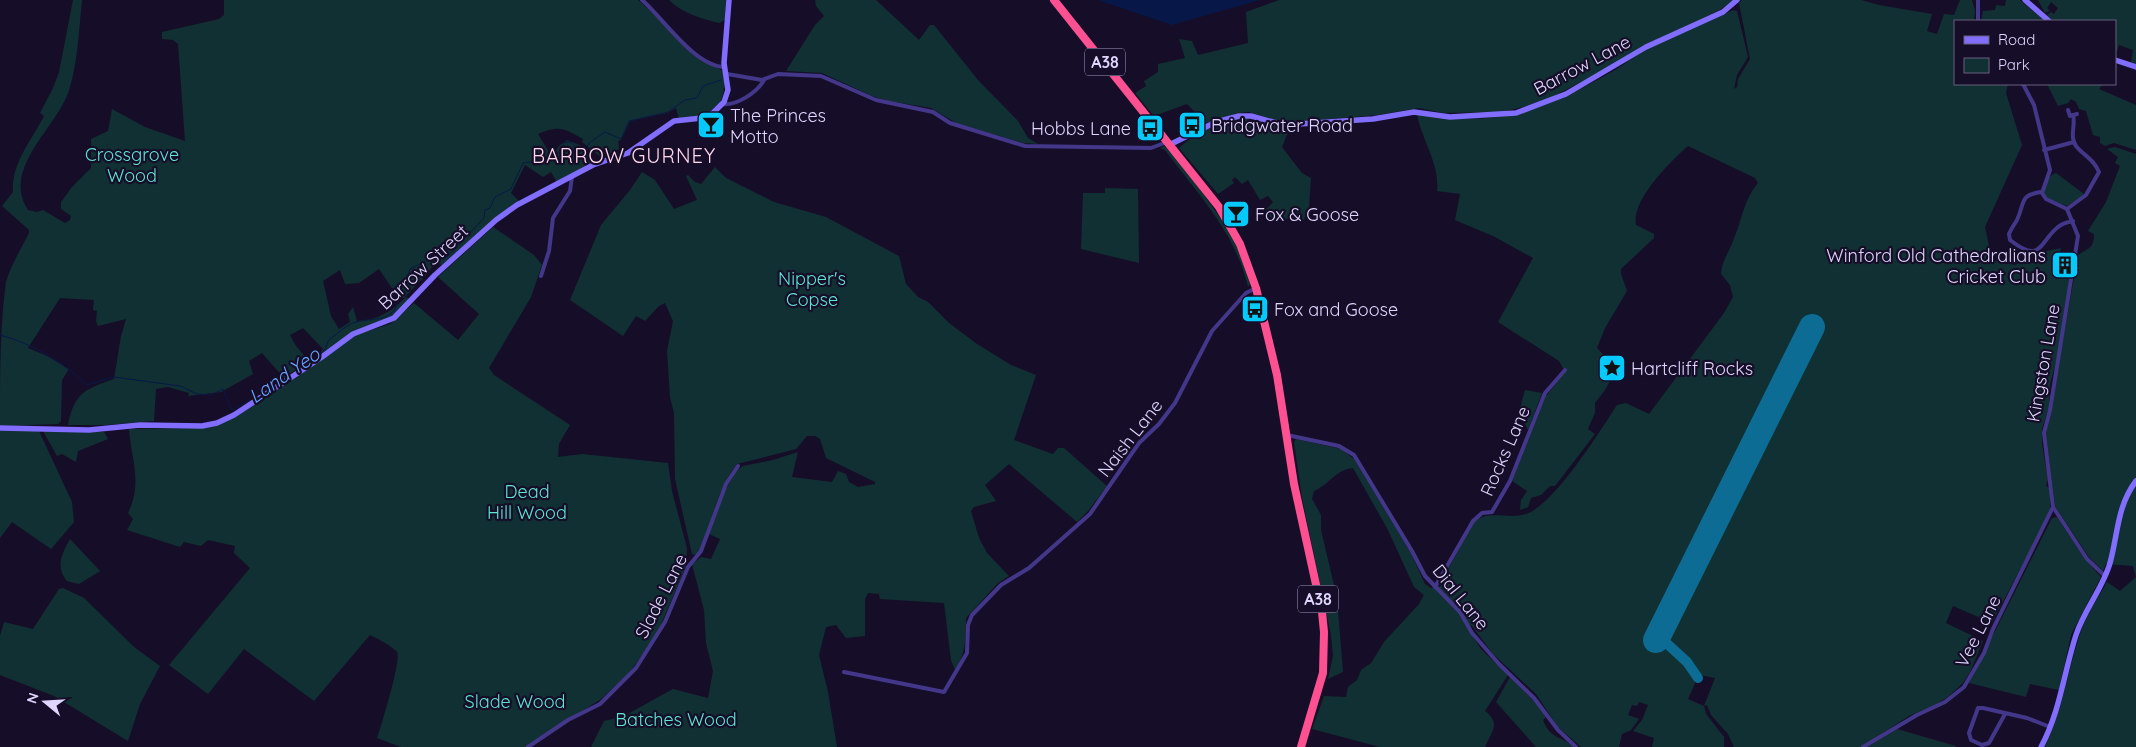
<svg xmlns="http://www.w3.org/2000/svg" width="2136" height="747" viewBox="0 0 2136 747" font-family="Quicksand,sans-serif">
	<rect width="100%" height="100%" fill="#160e28"/>
	<!-- green -->
	<g fill="#113033" fill-rule="evenodd">
		<path d="M73,0H82C79,29 78,59 70,87C60,126 0,167 28,210L37,212L43,210L65,223L70,220L71,216L61,209V202L72,187L91,168V139L108,131L112,109L145,127L185,141L178,44L173,40L162,39V32L219,19L224,15V0H638L665,24L692,54L723,71C727,93 722,115 694,117C688,117 685,116 679,119L676,108L667,113L630,121L621,140L618,141L619,149L614,151L617,155L603,159L582,142L583,139C564,128 559,125 538,134L552,157L559,146L567,140C578,145 592,147 593,160L570,176L556,181L551,172L543,177L525,165L511,193L519,201L442,265L434,263L428,273L404,298L398,297L379,269L359,283L345,284L340,270L323,281L331,316L339,329L350,322L348,314L353,307L357,321C378,320 391,312 406,297L409,299L392,317L354,331L320,356L319,354L323,349L303,328L290,335L296,346L309,361L284,378L262,353L249,361L253,374L221,392L188,396L189,393L168,387L156,389L154,421L106,425H68C74,393 85,389 114,379L121,336L126,319L98,326L96,321L97,311L93,310L94,300L60,298L28,348L47,356L69,369L62,380L61,421L58,424L0,426C0,383 0,323 6,282C11,265 21,249 29,233V230L2,206L13,192C11,163 31,142 44,116L40,113L53,88L59,72Z"/>
		<path d="M669,0H726L725,20L719,23C701,18 683,14 669,0Z"/>
		<path d="M815,0H876L919,40L930,25H934L978,80L1018,121L1028,138L1038,144L1023,143L956,123L931,108L889,101L872,96L822,73L786,71L815,25L824,16L816,6Z"/>
		<path d="M1279,0H1733L1720,10L1641,47L1601,72L1546,100L1523,107L1501,112L1443,113L1419,108L1378,115L1295,122H1281L1249,112L1238,113L1206,123L1187,104L1154,116L1135,93L1146,86L1144,81L1158,72V64L1185,58L1179,39L1192,41L1198,55L1248,43L1246,12Z"/>
		<path d="M1742,0H1861L1879,5L1932,14L1927,31L1937,34L1944,14L1954,15L1960,0H1972L1975,11L1974,21H1955V84H2008L2006,93L2022,145L1985,227L1992,260L2015,265L2019,263H2041L2042,252L2061,248L2057,270L2064,274H2071L2057,359L2050,384L2049,407L2042,429V444L2048,479L2046,486L2050,488V512L1992,623L1953,606L1946,623L1983,641L1970,672L1963,683L1949,696L1937,704L1909,716L1861,747H1734L1728,734L1711,715L1707,705L1704,706L1706,714L1724,737V747H1652L1654,738L1633,731L1642,720L1648,705L1639,702L1637,706L1632,705L1628,715L1639,719L1631,730L1622,734L1619,747H1581L1558,727L1536,694L1493,654L1472,626L1464,623L1481,649L1508,675L1485,711C1501,723 1492,731 1485,747H1380L1312,729L1324,696L1346,697L1348,687L1357,680L1361,670L1371,663L1384,642L1419,604L1424,595L1414,587L1388,530L1353,468C1335,470 1329,485 1314,491L1312,499L1321,515V530L1337,598L1343,672L1328,679L1333,656L1331,635L1302,498L1294,442L1296,439L1341,449L1354,459L1411,553L1425,584L1431,588L1442,586L1440,584L1474,522C1488,509 1508,520 1526,514C1554,505 1600,431 1617,405L1626,403L1649,414L1724,313L1733,297L1730,285L1721,274C1722,261 1728,254 1733,241C1742,221 1743,201 1758,183L1755,178L1688,146C1670,162 1631,200 1636,225L1654,234V238L1621,269V274L1627,291L1605,328L1597,348L1617,369L1605,390L1595,403V413L1588,429L1595,434L1555,486H1550L1541,495L1531,498L1528,507L1520,510L1521,500L1527,491L1512,481L1546,396L1565,372L1559,361L1498,322L1533,258L1495,237L1455,220L1460,194L1437,191C1440,164 1422,141 1417,114C1499,128 1545,110 1615,70C1626,64 1635,55 1647,49C1675,35 1704,23 1733,10L1737,11L1748,57L1737,75L1734,89L1737,87L1738,79L1750,59L1739,3ZM1810,326H1814V329L1666,628L1665,636L1700,675L1715,678L1704,706L1688,699L1696,681C1680,661 1680,652 1655,639V636Z"/>
		<path d="M2006,0H2020L2045,21H1981L1983,11L1995,10L1996,5L2005,6Z"/>
		<path d="M2038,0H2136V64L2131,62L2133,50L2119,45L2115,56V21H2053L2047,15L2051,12L2054,14L2058,8L2051,2L2047,8L2050,11L2045,13Z"/>
		<path d="M2047,84H2103L2099,89L2136,105V150L2114,143L2105,146L2100,143V137L2093,135L2086,111L2079,109L2076,102L2071,99L2068,103L2058,106Z"/>
		<path d="M1243,118L1276,126L1290,127L1282,147L1302,173L1311,178L1309,207L1304,220L1271,218L1264,212L1273,202L1268,196L1260,200L1248,180L1242,184L1235,177L1232,180L1234,183L1218,194L1179,148C1197,131 1220,123 1243,118Z"/>
		<path d="M1164,146C1174,151 1228,227 1235,241C1242,255 1246,270 1250,284L1248,287C1236,233 1197,193 1165,150L1160,148Z"/>
		<path d="M2115,147L2136,154V747H2045C2062,712 2067,674 2079,637C2085,617 2097,600 2107,582L2120,591L2136,577L2133,566L2106,564L2103,571L2088,556L2055,506L2046,435L2078,255C2088,248 2094,249 2094,234L2088,231L2106,202L2120,166L2115,163L2118,157L2107,149Z"/>
		<path d="M715,167L726,178L774,202L826,217L899,256L906,284L918,297L928,302L949,323L977,344L1011,365L1036,375L1014,440L1053,454L1058,448H1064L1107,486L1088,511L1077,522L1009,464L985,485L996,501L974,507L971,511L979,538L987,553L1009,576L998,583L966,618C966,638 966,654 955,670L951,660L944,603L880,599L879,594L868,593L865,599V636L846,638L836,625L826,627L819,655L828,692L837,747H591L604,721L624,716L673,689L708,698L713,671L706,643L704,610L692,564L701,557L711,559L720,539L709,534L723,494L737,470L743,466L773,460L798,452L792,477L832,482L838,471L846,474L849,482L858,487L875,484V482L826,458L820,439L815,436H807L796,449L737,464C718,488 711,523 700,551L695,555L692,554L675,479L674,413L670,397L667,351L673,321L665,303L659,306L645,321L636,316L623,336L570,300L601,225L630,190L642,172L655,180L674,209L697,200L686,176L688,175L695,182L701,184Z"/>
		<path d="M2056,173L2084,194L2083,196L2067,206C2057,202 2037,198 2045,184C2048,179 2050,175 2056,173Z"/>
		<path d="M1105,188L1138,189L1139,263L1081,249L1083,193H1105Z"/>
		<path d="M493,227L534,255L542,265L531,297L489,368L494,375L570,425L559,444L558,457L582,454L668,463L672,491L687,548L686,566L660,627L646,650L628,674L601,699L526,747H401L377,738C381,727 402,658 397,652C391,645 378,639 370,635L314,701L244,649L208,694L169,665L250,568L234,553L235,546L208,540L201,546L184,542L180,547L127,530L133,519L128,513C143,483 131,458 129,429L201,428L226,421L261,401L353,336L390,324L414,303L458,340L479,314L438,277Z"/>
		<path d="M1525,390L1542,393L1528,430L1519,412Z"/>
		<path d="M0,429L39,431L72,502L74,522L51,549L12,522L0,538Z"/>
		<path d="M43,431L104,432L108,439L78,451L76,462L62,454L57,456Z"/>
		<path d="M2057,517L2084,558L2101,577L2071,635L2059,690L2030,684L2026,697L1969,683L2052,518Z"/>
		<path d="M70,539L100,571L79,584L67,581C55,567 62,553 70,539Z"/>
		<path d="M63,588L84,598L134,647L160,666L140,704L128,741L54,696L0,675V636L4,622L33,629L59,589Z"/>
		<path d="M1510,677L1536,703L1546,717L1543,720C1551,741 1562,735 1573,747H1536L1496,702Z"/>
		<path d="M1897,729L1956,746L1955,747H1867Z"/>
	</g>
	<!-- water -->
	<path fill="#071848" d="M1098,0H1260L1172,25Z"/>
	<g fill="none" stroke-linecap="round" stroke-linejoin="round">
		<!-- stream -->
		<g stroke="#071848" stroke-width="1">
			<path d="M0,335C34,344 62,362 87,385L114,377L180,386L197,394L211,395L223,389L232,410L251,400"/>
			<path d="M313,360C317,356 322,353 325,349C327,346 327,341 330,339C336,334 346,326 353,323C367,317 391,324 397,304L391,294L392,290L405,282L410,269L430,259L432,251L447,257L484,218L485,210L490,208L495,197L511,189L523,163L554,159L565,142H570L576,147L586,150L589,143L605,132L621,139L629,121L668,112L685,100L697,98L703,86L721,80"/>
		</g>
		<!-- taxiway -->
		<path stroke="#0c6c94" stroke-width="10" d="M1661,631L1663,640L1687,662L1698,678"/>
		<!-- runway -->
		<path stroke="#0c6c94" stroke-width="26" d="M1656,640L1812,327"/>
		<!-- street -->
		<g stroke="#43378a" stroke-width="4">
			<path d="M642,0C664,19 695,67 725,67"/>
			<path d="M1978,21V0"/>
			<path d="M727,74L762,80L778,74L821,76L876,100L933,112L950,123L1025,146L1151,148L1167,142"/>
			<path d="M2023,84L2034,105L2050,170L2042,193L2046,199L2067,209L2078,236L2050,410L2044,433L2053,507L2087,559L2105,576"/>
			<path d="M722,104C736,106 757,93 764,80"/>
			<path d="M2068,110L2070,116L2077,114"/>
			<path d="M2044,150L2074,142"/>
			<path d="M2041,192C2019,195 2025,203 2017,220C2014,225 2011,229 2009,234L2010,240C2042,265 2039,242 2058,227C2062,223 2068,222 2073,221"/>
			<path d="M2067,209L2086,195L2099,172C2093,158 2084,156 2076,146C2069,136 2076,125 2073,115"/>
			<path d="M541,276L549,251L553,218L570,191L572,177"/>
			<path d="M1287,435L1339,446L1354,455L1412,551L1425,576L1460,612L1472,633L1499,664L1534,698L1558,730L1576,747"/>
			<path d="M1435,587L1473,521L1482,513L1492,512L1510,481L1545,393L1565,370"/>
			<path d="M844,672L944,692L967,653L968,625L972,615L1001,585L1029,568L1090,514L1139,443L1159,424L1175,403L1212,331L1246,293L1256,288"/>
			<path d="M2005,714L1989,743L1982,745L1971,740L1969,733L1978,708H1983L2027,718L2050,727"/>
			<path d="M528,747L568,720L600,704L636,668L665,622L688,567L701,551L726,484L738,466"/>
			<path d="M1863,747L1917,715L1945,702L1964,687L1984,653L1993,629L2053,507"/>
		</g>
		<!-- secondary -->
		<g stroke="#816dff" stroke-width="5.5">
			<path d="M2025,0L2049,21"/>
			<path d="M2115,60L2136,67"/>
			<path d="M1169,145L1216,122L1239,116H1251L1284,125L1373,119L1414,112L1450,117L1516,113L1566,94L1646,47L1723,12L1737,0"/>
			<path d="M0,428L89,430L140,425L202,426L217,423L234,415L322,357L353,334L394,318L435,275L496,220L517,205L593,165L628,153L674,121L702,118L713,113L724,102L728,90L724,63L729,0"/>
			<path d="M2041,747C2060,712 2064,672 2076,635C2084,610 2103,588 2110,563C2118,534 2117,506 2136,481"/>
		</g>
		<!-- highway -->
		<path stroke="#ff5191" stroke-width="8" d="M1054,0L1219,207L1240,244L1256,288L1277,375L1294,484L1322,612L1324,632L1323,673L1301,747"/>
	</g>
	<!-- icons -->
	<defs>
		<g id="bar-square" transform="scale(1.4375)"><rect x="-9" y="-9" width="18" height="18" rx="4" fill="#02caff" stroke="#160e28"/><path d="M-6-5H6L.8 .8V4.5H3.5V6h-7V4.5H-.8V.8Z" fill="#111"/></g>
		<g id="bus-square" transform="scale(1.4375)"><rect x="-9" y="-9" width="18" height="18" rx="4" fill="#02caff" stroke="#160e28"/><path d="M-5-6H5V4H4V6H2V4H-2V6H-4V4H-5ZM-3.5-4V0h7V-4ZM-3.5 1.2v1.5H-2V1.2ZM2 1.2v1.5H3.5V1.2Z" fill="#111"/></g>
		<g id="building-square" transform="scale(1.4375)"><rect x="-9" y="-9" width="18" height="18" rx="4" fill="#02caff" stroke="#160e28"/><path d="M-4-6H4V6H1V3H-1V6H-4ZM-2.5-4.3h1.7v1.8h-1.7ZM.8-4.3h1.7v1.8H.8ZM-2.5-1h1.7V.8h-1.7ZM.8-1h1.7V.8H.8Z" fill="#111"/></g>
		<g id="sight-square" transform="scale(1.4375)"><rect x="-9" y="-9" width="18" height="18" rx="4" fill="#02caff" stroke="#160e28"/><path d="M0-6L1.8-2.2L6-1.7L2.9 1.2L3.7 5.4L0 3.3L-3.7 5.4L-2.9 1.2L-6-1.7L-1.8-2.2Z" fill="#111"/></g>
	</defs>
	<g fill-rule="evenodd">
		<use href="#bar-square" x="711" y="125"/>
		<use href="#bus-square" x="1192" y="125"/>
		<use href="#bus-square" x="1150" y="128"/>
		<use href="#bar-square" x="1236" y="214"/>
		<use href="#building-square" x="2065" y="265"/>
		<use href="#bus-square" x="1255" y="309"/>
		<use href="#sight-square" x="1612" y="368"/>
	</g>
	<g text-anchor="middle" dominant-baseline="central" stroke-width="4.5" stroke-linejoin="round" paint-order="stroke">
		<!-- shield labels -->
		<g fill="#160e28" stroke="#a39abe" stroke-width="1">
			<rect x="1085" y="48.5" width="40" height="27" rx="4"/>
			<rect x="1298" y="585.5" width="40" height="27" rx="4"/>
		</g>
		<g font-size="16" font-weight="bold" fill="#dfd6ff">
			<text x="1105" y="62">A38</text>
			<text x="1318" y="599">A38</text>
		</g>
		<!-- street labels -->
		<g font-size="18" fill="#dfd6ff" stroke="#160e28">
			<text transform="translate(1582 65) rotate(-28)">Barrow Lane</text>
			<text transform="translate(423 267) rotate(-43)">Barrow Street</text>
			<text transform="translate(2043 363) rotate(-80)">Kingston Lane</text>
			<text transform="translate(1130 438) rotate(-52)">Naish Lane</text>
			<text transform="translate(1505 451) rotate(-66)">Rocks Lane</text>
			<text transform="translate(661 596) rotate(-63)">Slade Lane</text>
			<text transform="translate(1461 597) rotate(51)">Dial Lane</text>
			<text transform="translate(1978 631) rotate(-63)">Vee Lane</text>
		</g>
		<!-- poi labels -->
		<g font-size="18" fill="#dfd6ff" stroke="#160e28" text-anchor="start">
			<text x="730" y="115">The Princes<tspan x="730" dy="21">Motto</tspan></text>
			<text x="1211" y="125">Bridgwater Road</text>
			<text x="1131" y="128" text-anchor="end">Hobbs Lane</text>
			<text x="1255" y="214">Fox &amp; Goose</text>
			<text x="2046" y="255" text-anchor="end">Winford Old Cathedralians<tspan x="2046" dy="21">Cricket Club</tspan></text>
			<text x="1274" y="309">Fox and Goose</text>
			<text x="1631" y="368">Hartcliff Rocks</text>
		</g>
		<!-- park labels -->
		<g font-size="18" fill="#5be6d3" stroke="#160e28">
			<text x="132" y="154">Crossgrove<tspan x="132" dy="21">Wood</tspan></text>
			<text x="812" y="278">Nipper's<tspan x="812" dy="21">Copse</tspan></text>
			<text x="527" y="491">Dead<tspan x="527" dy="21">Hill Wood</tspan></text>
			<text x="515" y="701">Slade Wood</text>
			<text x="676" y="719">Batches Wood</text>
		</g>
		<!-- water labels -->
		<g font-size="19" font-style="italic" fill="#64a6ff" stroke="#160e28">
			<text transform="translate(284 375) rotate(-35)">Land Yeo</text>
		</g>
		<!-- quarter labels -->
		<g font-size="20" letter-spacing="1" fill="#ffd8ec" stroke="#160e28">
			<text x="624" y="155">BARROW GURNEY</text>
		</g>
	</g>
	<!-- legend -->
	<rect x="1954" y="20" width="162" height="65" fill="#160e28" stroke="#665e7e"/>
	<rect x="1964" y="36" width="25" height="8" fill="#816dff" stroke="#665e7e"/>
	<text x="1998" y="45" font-size="15" fill="#dfd6ff">Road</text>
	<rect x="1964" y="58" width="25" height="15" fill="#113033" stroke="#665e7e"/>
	<text x="1998" y="70" font-size="15" fill="#dfd6ff">Park</text>
	<!-- north arrow -->
	<g transform="translate(45 702) rotate(288)" stroke="#160e28" stroke-width="4" paint-order="stroke">
	<path d="M0-4L9 19L0 12L-9 19Z" fill="#dfd6ff"/>
	<text y="-8" font-size="14" font-weight="bold" text-anchor="middle" fill="#dfd6ff">N</text>
	</g>
</svg>
